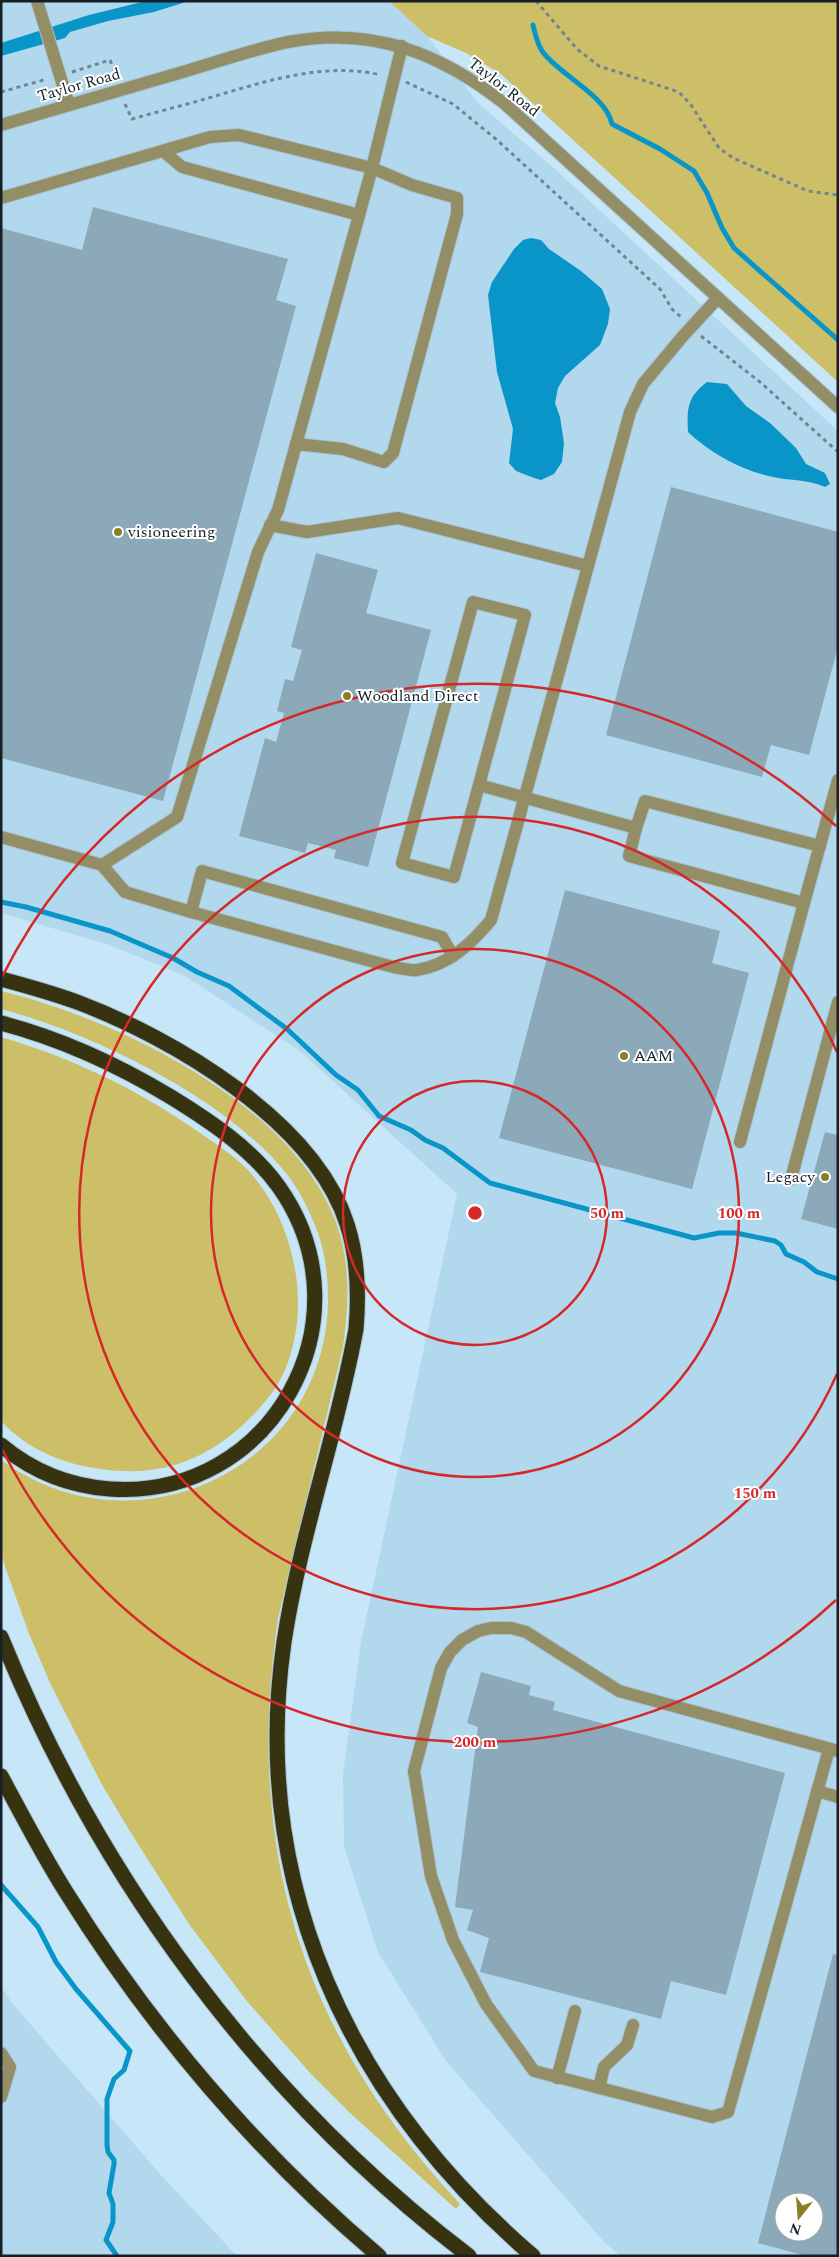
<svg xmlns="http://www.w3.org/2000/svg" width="839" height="2257" viewBox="0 0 839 2257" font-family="Spectral,serif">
	<rect width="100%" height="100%" fill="#c7e6f8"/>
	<!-- built -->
	<g fill="#b2d8ed" fill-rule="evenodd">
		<path d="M1,1H389L427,36L479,104L556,170L838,431V2256H621L605,2243L446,2061L378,1952L344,1846L343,1774L361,1642L457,1194L300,1051L185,976L110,945L1,913ZM784,2202H814V2232H784Z"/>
		<path d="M1,1987L12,2003L159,2173L237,2256H1Z"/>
	</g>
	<!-- green -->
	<g fill="#ccbf67">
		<path d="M389,1H838V382L501,74L466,53L427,36Z"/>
		<path d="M1,991C115,1018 291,1103 335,1220C351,1261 349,1305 343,1347L278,1618C244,1849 301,2033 460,2204L456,2209L350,2113L311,2074L246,2000L189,1924L131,1833L101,1783L50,1683L28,1631L9,1578L1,1554V1460C134,1557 325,1470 328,1302C328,1275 325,1246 313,1221C307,1206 299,1190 289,1177C230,1100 93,1033 1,1009Z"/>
		<path d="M1,1037C73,1058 139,1090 200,1133C216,1144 233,1155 247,1169C295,1221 313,1307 284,1372C276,1390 263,1405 249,1419C208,1460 159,1478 101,1469C63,1464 28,1450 1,1421Z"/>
	</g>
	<!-- water -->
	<g fill="#0a95c9">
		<path d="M146,1H189L154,12L108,21L70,32L65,38L1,56V43L89,15Z"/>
		<path d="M531,238L541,240L549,249L581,271L602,289L610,309L608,324L600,345L565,376L558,388L555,403L560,417L564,443L562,462L554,474L541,480L534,478L516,471L509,463L513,429L497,372L488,295L492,282L514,249L523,240Z"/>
		<path d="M707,382L727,384L746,406L770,423L796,448L806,464L825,473L830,484L825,487C808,479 791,481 773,477C743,471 710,453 688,432C687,409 687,397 707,382Z"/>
	</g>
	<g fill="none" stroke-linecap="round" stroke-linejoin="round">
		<!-- stream -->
		<g stroke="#0a95c9" stroke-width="5">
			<path d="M533,25C535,34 537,43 542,51C559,75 606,95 612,124L660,149L694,171L707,193L722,228L734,248L838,340"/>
			<path d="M1,902L26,907L110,931L173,958L197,972L229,986L287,1029L336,1075L358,1090L379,1116L411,1130L425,1140L443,1148L490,1183L694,1238L719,1233H736L775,1241L781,1245L786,1254L804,1262L817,1272L838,1279"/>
			<path d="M1,1885L38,1927L56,1962L76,1989L130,2051L124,2070L114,2079L107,2099V2145L108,2152L114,2160V2164L109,2193L113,2204V2222L106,2240L117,2256"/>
		</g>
	</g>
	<!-- building -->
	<g fill="#8ba9b9" fill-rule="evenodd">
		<path d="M93,207L288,259L276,300L296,306L163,801L1,758V228L82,250Z"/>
		<path d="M671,487L838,532V647L809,755L771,745L762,777L606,735Z"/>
		<path d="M316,553L378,570L366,613L431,630L368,867L334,858L336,850L308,843L305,853L239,836L265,738L276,742L284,713L277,711L285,679L293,681L302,650L291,647Z"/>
		<path d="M565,890L720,931L712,963L749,973L692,1189L499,1138Z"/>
		<path d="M825,1132L838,1135V1229L801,1219Z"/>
		<path d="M481,1672L531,1686L529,1695L555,1702L553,1710L785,1773L726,1995L671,1981L661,2019L480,1972L489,1938L467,1930L473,1910L455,1907L478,1727L467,1723Z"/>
		<path d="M833,1954L838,1955V2256H806L758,2243ZM784,2202H814V2232H784Z"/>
	</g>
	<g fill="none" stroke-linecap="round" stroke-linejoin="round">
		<!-- minor casing -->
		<g stroke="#a7c2d2" stroke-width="14">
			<g id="minor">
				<path d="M37,1L69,105"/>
				<path d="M1,125C63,107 124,89 186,71C220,61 254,49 288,42C372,26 440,53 505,104L838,407"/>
				<path d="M163,151L182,167L359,215"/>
				<path d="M1,198L210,137L239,135L372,168L412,185L457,198V214L393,453L384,462L343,449L296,444"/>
				<path d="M588,566L630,412L643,384L683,336L718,298"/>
				<path d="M479,785L525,615L473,602L402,863L454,877L479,785L636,828L629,856L804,903L740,1142"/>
				<path d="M636,828L645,801L820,846"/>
				<path d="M1,837L102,865L177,817L258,552L278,510L372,168L402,46"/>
				<path d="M102,865L125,892L191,912L393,967C400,968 410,971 417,970C449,965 471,944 491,920L588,566L398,518L307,532L270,525"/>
				<path d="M804,903L838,780"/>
				<path d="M191,912L202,871L442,937L453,956"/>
				<path d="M791,1179L838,1002"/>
				<path d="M829,1749L728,2112L712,2117L534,2071L486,2004L453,1940L431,1876L414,1771L441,1668L450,1652L462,1640L478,1631L491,1628H511L526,1632L619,1691L838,1751"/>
				<path d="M817,1791L838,1797"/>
				<path d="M1,2053L10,2067L1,2097"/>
				<path d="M557,2078L575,2011"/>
				<path d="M599,2088L604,2067L627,2045L633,2025"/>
			</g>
		</g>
		<!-- highway casing -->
		<g stroke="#a7c2d2" stroke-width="17">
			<g id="highway">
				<path d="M1,979C27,986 52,993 77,1002C173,1038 314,1121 347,1224C358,1258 359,1294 356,1329C337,1434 300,1536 284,1642C249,1885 350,2099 533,2256"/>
				<path d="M1,1023C62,1039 118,1065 171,1097C210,1121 252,1149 279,1187C372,1319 272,1500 110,1489C70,1486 32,1471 1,1445"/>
				<path d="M1,1637C100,1880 260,2097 469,2256"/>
				<path d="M1,1776C22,1815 42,1854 66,1892C150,2027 257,2153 379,2256"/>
			</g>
		</g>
		<!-- path -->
		<g stroke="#708591" stroke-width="3" stroke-dasharray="4 4" stroke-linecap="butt">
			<path d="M536,1L577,49L599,66L679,92L691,105L719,148L733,158L808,191L838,195"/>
			<path d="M72,72L110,60L117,77"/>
			<path d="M406,82L453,104L497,140L660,289L672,309L682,318"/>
			<path d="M1,92L47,79"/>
			<path d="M125,104L132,119C156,112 181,106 205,99C261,83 322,61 381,75"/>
			<path d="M701,336L760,382L838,452"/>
		</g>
		<!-- minor -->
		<use href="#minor" stroke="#938e65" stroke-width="12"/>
		<!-- highway -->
		<use href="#highway" stroke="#373210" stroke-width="15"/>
	</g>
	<!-- distance rings -->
	<g fill="none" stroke="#d62828" stroke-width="2.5">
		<circle cx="475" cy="1213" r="132"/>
		<circle cx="475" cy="1213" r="264"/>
		<path d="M837 1374A396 396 0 1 1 837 1052"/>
		<path d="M836 1600A529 529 0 0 1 2 1449M2 977A529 529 0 0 1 836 826"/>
	</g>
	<!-- markers -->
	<g fill="#8b7f26" stroke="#fff" stroke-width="2">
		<circle cx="118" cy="532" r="5"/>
		<circle cx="347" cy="696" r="5"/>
		<circle cx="624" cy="1056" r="5"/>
		<circle cx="825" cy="1177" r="5"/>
	</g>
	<g text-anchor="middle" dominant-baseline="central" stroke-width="4" stroke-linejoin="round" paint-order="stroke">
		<!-- street labels -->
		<g font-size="16" fill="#152026" stroke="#fff">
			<text transform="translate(79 85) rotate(-16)">Taylor Road</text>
			<text transform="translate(504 87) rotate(38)">Taylor Road</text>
		</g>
		<!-- poi labels -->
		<g font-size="16" fill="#152026" stroke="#fff" text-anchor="start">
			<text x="128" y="532">visioneering</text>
			<text x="357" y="696">Woodland Direct</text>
			<text x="634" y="1056">AAM</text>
			<text x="815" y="1177" text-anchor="end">Legacy</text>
		</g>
	</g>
	<circle cx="475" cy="1213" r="8" fill="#d62828" stroke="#fff" stroke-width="2.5"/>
	<g font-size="15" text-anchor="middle" font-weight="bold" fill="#d62828" stroke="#fff" stroke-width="4" stroke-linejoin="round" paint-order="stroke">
		<text x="607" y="1218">50 m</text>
		<text x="739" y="1218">100 m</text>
		<text x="755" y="1498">150 m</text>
		<text x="475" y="1747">200 m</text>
	</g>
	<!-- border -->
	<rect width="839" height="2257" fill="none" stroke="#152026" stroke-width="5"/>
	<!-- north arrow -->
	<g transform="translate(799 2217) rotate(197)"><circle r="24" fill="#ffffff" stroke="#a1a6a8"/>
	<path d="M0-4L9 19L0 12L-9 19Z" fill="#8b7f26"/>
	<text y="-8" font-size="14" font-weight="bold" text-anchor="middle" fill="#152026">N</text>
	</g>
</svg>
